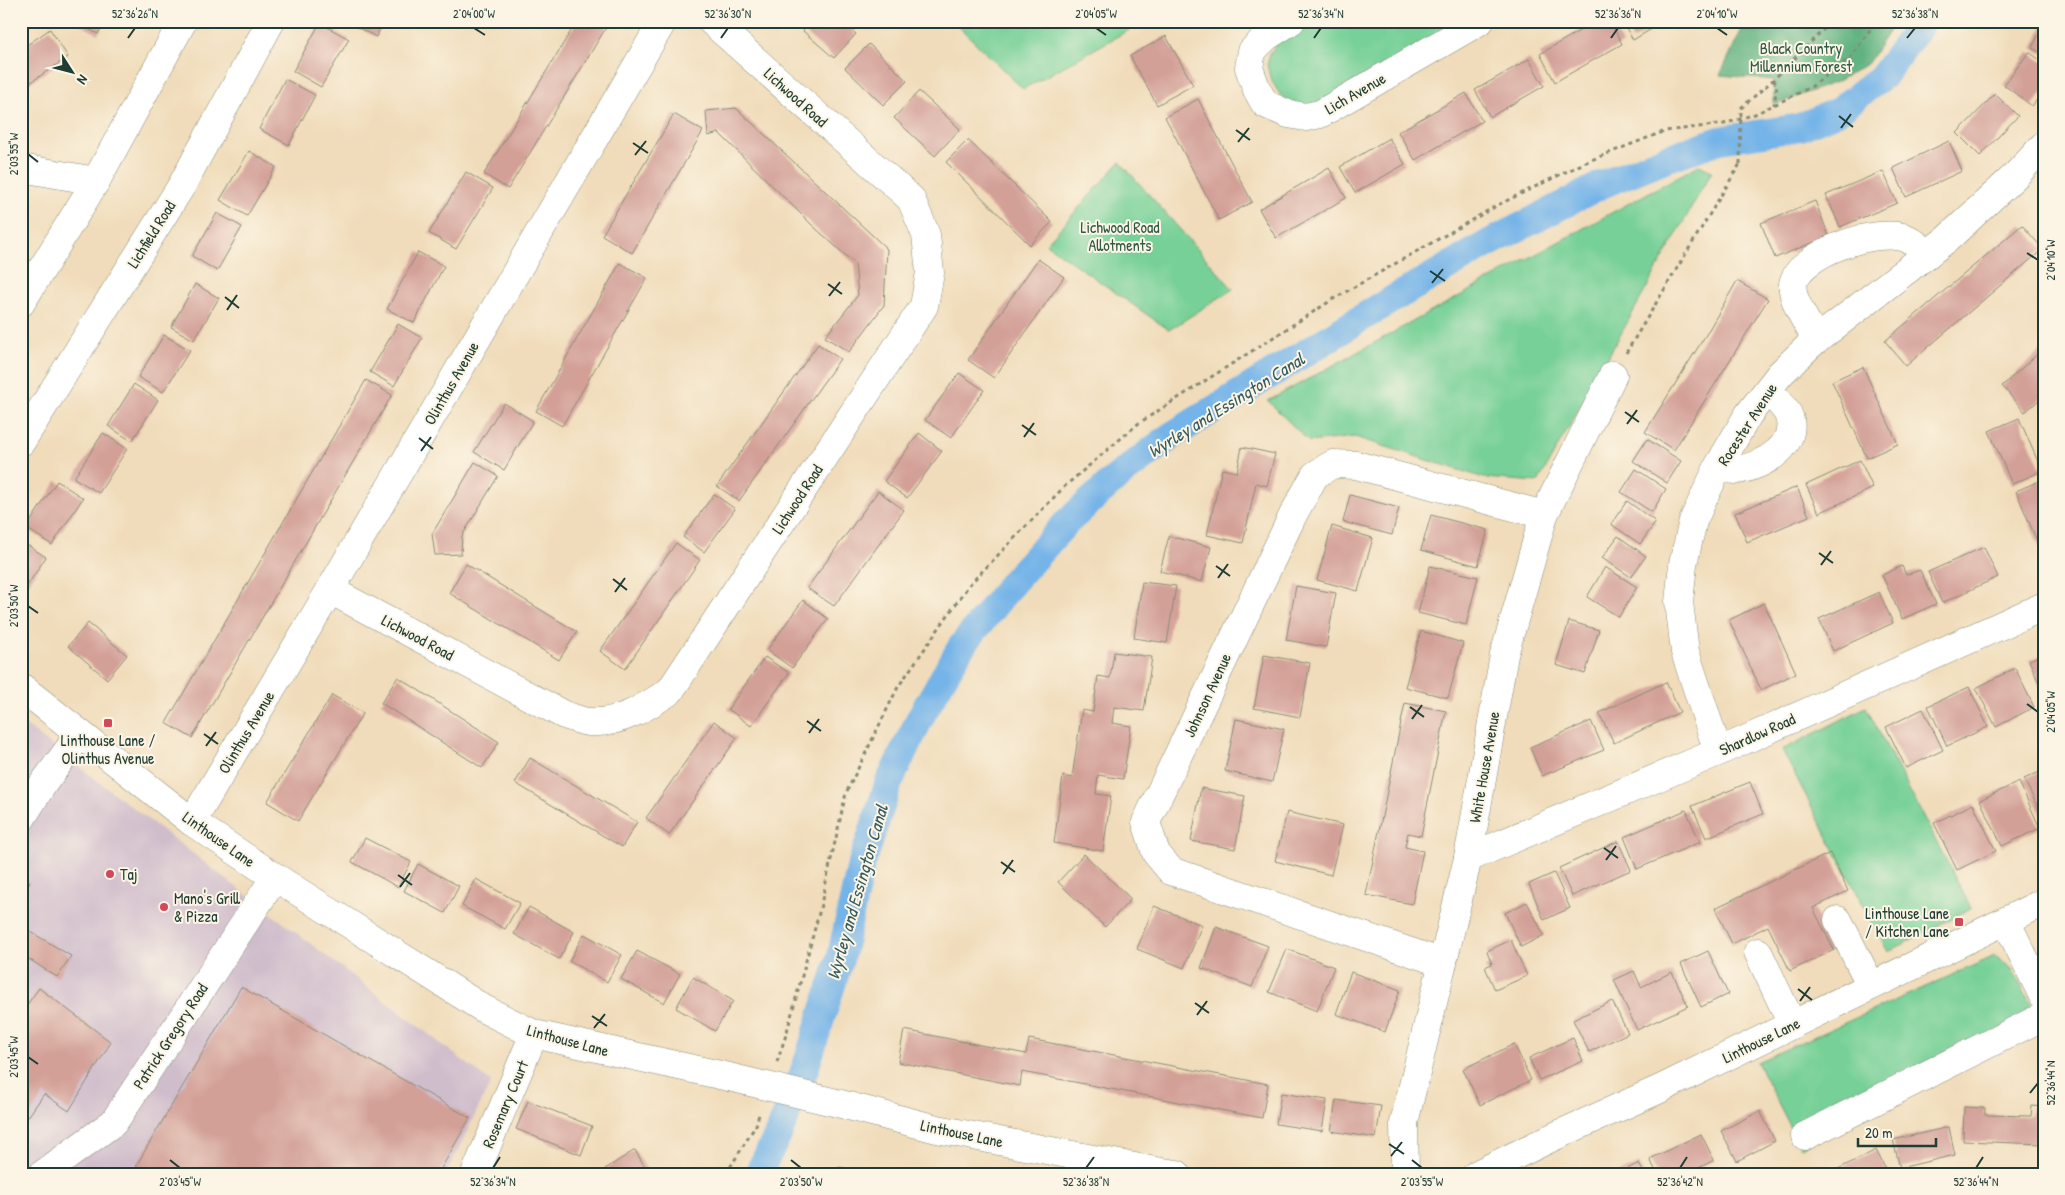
<svg xmlns="http://www.w3.org/2000/svg" width="2065" height="1195" viewBox="0 0 2065 1195" font-family="'Patrick Hand',sans-serif">
	<rect width="100%" height="100%" fill="#fcf5e5"/>
	<filter id="ink" filterUnits="userSpaceOnUse"><feTurbulence type="fractalNoise" baseFrequency=".02" numOctaves="2"/><feDisplacementMap in="SourceGraphic" scale="10" xChannelSelector="R" yChannelSelector="G"/><feConvolveMatrix kernelMatrix="1 2 1 2 8 2 1 2 1" color-interpolation-filters="sRGB"/></filter>
	<filter id="wash" filterUnits="userSpaceOnUse"><feTurbulence type="fractalNoise" baseFrequency=".0096" numOctaves="4" result="noise"/><feDisplacementMap in="SourceGraphic" scale="20" xChannelSelector="R" yChannelSelector="G"/><feGaussianBlur stdDeviation="1.12" result="paint"/><feColorMatrix in="noise" values="0 0 0 0 0 0 0 0 0 0 0 0 0 0 0 0 0 1.4 0 .05"/><feComposite in="paint" operator="in"/></filter>
	<g filter="url(#wash)">
		<rect width="100%" height="100%" fill="#f0dcba"/>
		<!-- industrial -->
		<path fill="#d0bdcc" d="M21,722L491,1082L446,1174H21Z"/>
		<!-- green -->
		<g fill="#76d097" stroke="#4a8666">
			<path d="M953,21H1145L1023,89Z"/>
			<path d="M1313,21H1461L1311,107L1291,105L1279,93L1270,78L1267,64L1271,52L1279,40Z"/>
			<path d="M1120,162L1233,289L1169,330L1046,244Z"/>
			<path d="M1699,165L1712,171L1538,482L1484,478L1355,437L1309,442L1268,401Z"/>
			<path d="M1866,707L1971,908L1888,952L1782,750Z"/>
			<path d="M1995,956L2012,969L2043,1027L1801,1147L1757,1062Z"/>
		</g>
		<!-- forest -->
		<path fill="#60b280" stroke="#40785a" d="M1746,21H1895L1868,63L1836,82L1774,105L1773,80L1720,75Z"/>
		<g fill="none" stroke-linecap="round" stroke-linejoin="round">
			<!-- canal -->
			<path stroke="#74b4e8" stroke-width="28" d="M758,1174L779,1133L805,1069L841,956L860,869L889,782L921,716L961,647L1013,582L1067,522L1116,478L1171,436L1381,306L1489,243L1601,185L1667,158L1720,140L1800,127L1838,111L1883,76L1923,21"/>
		</g>
		<g id="blocks">
			<!-- building -->
			<g fill="#d3a098">
				<path d="M74,21H105L98,34Z"/>
				<path d="M345,21H384L376,37Z"/>
				<path d="M577,21H610L508,189L484,174Z"/>
				<path d="M812,21H842L856,34L834,58L803,31Z"/>
				<path d="M1168,21H1184L1172,29Z"/>
				<path d="M1596,21H1610L1622,44L1555,82L1540,54Z"/>
				<path d="M1622,21H1665L1633,40Z"/>
				<path d="M320,23L349,39L321,87L293,71Z"/>
				<path d="M2044,24V54L2032,48Z"/>
				<path d="M50,29L68,57L21,89V49Z"/>
				<path d="M1166,36L1193,85L1157,105L1130,56Z"/>
				<path d="M869,44L907,81L883,105L845,68Z"/>
				<path d="M2029,52L2044,63V91L2032,106L2004,85Z"/>
				<path d="M1529,59L1544,86L1490,117L1475,90Z"/>
				<path d="M285,79L315,95L289,145L259,129Z"/>
				<path d="M919,91L960,129L935,156L894,118Z"/>
				<path d="M1466,93L1482,121L1415,160L1398,132Z"/>
				<path d="M1995,94L2018,116L1980,156L1957,133Z"/>
				<path d="M1198,99L1252,202L1219,220L1165,117Z"/>
				<path d="M736,108L887,249L884,305L849,352L825,337L858,295L855,264L812,225L719,133L708,136L706,111Z"/>
				<path d="M674,114L703,131L632,253L602,235Z"/>
				<path d="M1389,138L1405,164L1355,193L1340,167Z"/>
				<path d="M968,140L1052,222L1030,245L946,162Z"/>
				<path d="M1949,141L1962,171L1906,197L1893,168Z"/>
				<path d="M249,151L276,167L247,216L220,200Z"/>
				<path d="M1329,168L1346,198L1276,238L1259,209Z"/>
				<path d="M1883,171L1897,203L1840,227L1826,195Z"/>
				<path d="M466,172L493,188L456,249L429,233Z"/>
				<path d="M1815,201L1829,236L1775,258L1761,223Z"/>
				<path d="M217,213L242,227L217,271L192,256Z"/>
				<path d="M2022,225L2043,249L1906,366L1885,341Z"/>
				<path d="M418,252L444,266L414,323L387,309Z"/>
				<path d="M1038,259L1064,277L994,378L968,360Z"/>
				<path d="M620,263L647,278L562,426L536,411Z"/>
				<path d="M1737,281L1768,299L1674,450L1645,432L1707,333Z"/>
				<path d="M195,284L219,298L194,340L171,327Z"/>
				<path d="M398,324L422,338L394,386L370,372Z"/>
				<path d="M164,335L190,350L163,392L138,377Z"/>
				<path d="M818,344L840,359L739,501L717,486Z"/>
				<path d="M2044,348V396L2025,412L2002,386Z"/>
				<path d="M1863,367L1898,444L1867,458L1832,381Z"/>
				<path d="M959,373L984,390L951,438L925,420Z"/>
				<path d="M366,380L392,395L192,738L166,723Z"/>
				<path d="M134,384L158,400L132,441L108,426Z"/>
				<path d="M504,403L533,421L504,470L474,452Z"/>
				<path d="M2019,418L2042,471L2012,484L1989,431Z"/>
				<path d="M103,433L127,449L99,493L74,478Z"/>
				<path d="M919,433L942,451L907,498L884,481Z"/>
				<path d="M1647,439L1681,461L1667,483L1633,461Z"/>
				<path d="M1242,447L1275,454L1267,486L1256,483L1243,543L1207,535L1222,469L1237,472Z"/>
				<path d="M1860,460L1873,488L1819,513L1806,485Z"/>
				<path d="M475,462L498,476L462,536L461,554L435,555L432,534Z"/>
				<path d="M1636,469L1666,489L1652,512L1621,492Z"/>
				<path d="M2044,479V552L2042,553L2016,491Z"/>
				<path d="M57,481L83,498L52,545L26,528Z"/>
				<path d="M1797,487L1809,516L1747,542L1735,513Z"/>
				<path d="M878,491L904,510L834,606L807,588Z"/>
				<path d="M714,494L735,509L704,552L683,537Z"/>
				<path d="M1350,495L1399,508L1392,535L1343,522Z"/>
				<path d="M1627,501L1656,522L1640,544L1611,524Z"/>
				<path d="M1431,515L1488,530L1478,566L1421,550Z"/>
				<path d="M1332,526L1373,538L1358,591L1317,580Z"/>
				<path d="M1169,536L1211,547L1202,582L1160,571Z"/>
				<path d="M1618,536L1646,556L1631,577L1602,558Z"/>
				<path d="M21,541L46,557L21,595Z"/>
				<path d="M676,543L700,560L625,669L600,651Z"/>
				<path d="M1984,547L1998,577L1942,603L1928,572Z"/>
				<path d="M466,564L577,632L559,660L449,593Z"/>
				<path d="M1430,566L1478,577L1466,625L1418,613Z"/>
				<path d="M1902,566L1906,575L1920,570L1936,604L1902,619L1882,575Z"/>
				<path d="M1605,567L1637,587L1619,617L1587,597Z"/>
				<path d="M1142,582L1176,586L1167,643L1134,638Z"/>
				<path d="M1296,586L1336,593L1326,647L1286,640Z"/>
				<path d="M1879,592L1893,623L1833,651L1819,619Z"/>
				<path d="M803,600L828,619L792,668L767,650Z"/>
				<path d="M1764,603L1796,673L1761,690L1729,620Z"/>
				<path d="M1569,621L1599,630L1585,674L1556,665Z"/>
				<path d="M88,623L127,655L107,679L68,646Z"/>
				<path d="M1421,631L1463,643L1448,698L1405,687Z"/>
				<path d="M1114,652L1152,657L1144,711L1114,707L1112,723L1131,726L1123,779L1098,775L1096,794L1111,796L1103,851L1054,843L1063,776L1072,778L1082,710L1093,712L1098,676L1110,678Z"/>
				<path d="M2044,654V695L2029,660Z"/>
				<path d="M1264,655L1310,663L1300,717L1254,708Z"/>
				<path d="M765,657L789,673L751,726L728,709Z"/>
				<path d="M2015,668L2034,707L1996,727L1976,688Z"/>
				<path d="M398,677L499,742L482,768L381,703Z"/>
				<path d="M1666,682L1680,712L1614,743L1599,713Z"/>
				<path d="M1969,687L1988,727L1947,746L1928,706Z"/>
				<path d="M332,695L363,713L298,821L267,802Z"/>
				<path d="M1405,703L1446,711L1421,836L1408,833L1405,847L1423,851L1412,904L1366,895Z"/>
				<path d="M1923,709L1943,750L1906,768L1886,727Z"/>
				<path d="M1236,719L1284,729L1272,782L1225,771Z"/>
				<path d="M714,721L737,738L669,835L646,818Z"/>
				<path d="M1591,721L1604,750L1542,776L1530,747Z"/>
				<path d="M530,758L637,822L622,847L515,783Z"/>
				<path d="M2044,770V820L2024,779Z"/>
				<path d="M21,774L33,780L21,801Z"/>
				<path d="M1750,782L1763,814L1706,838L1692,806Z"/>
				<path d="M2019,782L2040,828L2002,846L1980,800Z"/>
				<path d="M1201,788L1245,796L1235,849L1191,841Z"/>
				<path d="M1973,804L1996,851L1957,870L1934,823Z"/>
				<path d="M1686,810L1700,842L1637,869L1624,837Z"/>
				<path d="M1287,812L1343,825L1331,875L1275,861Z"/>
				<path d="M365,838L411,862L398,887L352,862Z"/>
				<path d="M1618,841L1631,870L1572,896L1559,868Z"/>
				<path d="M1830,853L1848,891L1813,908L1834,950L1790,971L1768,926L1732,944L1715,908Z"/>
				<path d="M1084,854L1131,899L1105,927L1058,882Z"/>
				<path d="M418,864L459,886L445,913L404,891Z"/>
				<path d="M1554,873L1570,908L1544,920L1529,884Z"/>
				<path d="M21,876L30,882L21,895Z"/>
				<path d="M476,879L520,903L505,929L462,906Z"/>
				<path d="M1527,902L1544,935L1521,947L1505,913Z"/>
				<path d="M1154,906L1202,925L1184,968L1137,949Z"/>
				<path d="M529,907L574,932L559,959L514,934Z"/>
				<path d="M21,926L71,956L57,977L21,954Z"/>
				<path d="M1216,927L1268,946L1252,987L1201,968Z"/>
				<path d="M584,934L622,955L607,982L569,961Z"/>
				<path d="M1511,940L1527,976L1495,990L1485,967L1492,964L1487,951Z"/>
				<path d="M1287,949L1334,967L1317,1011L1269,992Z"/>
				<path d="M637,951L680,974L664,1003L621,979Z"/>
				<path d="M1708,951L1728,994L1701,1007L1681,964Z"/>
				<path d="M1634,971L1641,987L1672,972L1688,1006L1637,1030L1614,980Z"/>
				<path d="M1351,972L1400,990L1385,1032L1336,1014Z"/>
				<path d="M693,977L733,1001L715,1031L676,1008Z"/>
				<path d="M241,987L470,1118L438,1174H149L136,1166Z"/>
				<path d="M39,988L111,1042L69,1111L44,1094L21,1127V1013Z"/>
				<path d="M1612,1001L1628,1033L1589,1052L1573,1020Z"/>
				<path d="M904,1030L1026,1054L1029,1039L1268,1084L1262,1118L1022,1072L1020,1086L898,1062Z"/>
				<path d="M1573,1038L1583,1061L1539,1080L1529,1058Z"/>
				<path d="M1514,1044L1531,1080L1480,1105L1463,1069Z"/>
				<path d="M1281,1093L1327,1100L1322,1131L1276,1124Z"/>
				<path d="M1336,1100L1381,1106L1376,1138L1331,1131Z"/>
				<path d="M528,1101L592,1126L581,1155L516,1129Z"/>
				<path d="M2032,1106L2044,1107V1144L1963,1141L1964,1107L1985,1108V1115L2031,1116Z"/>
				<path d="M1760,1111L1775,1141L1737,1161L1721,1131Z"/>
				<path d="M1949,1127L1955,1155L1900,1168L1893,1140Z"/>
				<path d="M1701,1134L1714,1160L1687,1174H1657L1650,1159Z"/>
				<path d="M635,1150L649,1174H608L605,1169Z"/>
				<path d="M1876,1150L1888,1174H1828Z"/>
				<path d="M1639,1163L1644,1174H1617Z"/>
				<path d="M839,1167L866,1173V1174H838Z"/>
			</g>
		</g>
	</g>
	<g filter="url(#ink)">
		<use href="#blocks" fill-opacity="0" stroke="#888c77" stroke-width="1"/>
		<g fill="none" stroke-linecap="round" stroke-linejoin="round">
			<!-- minor casing -->
			<g stroke="#888c77" stroke-width="29">
				<g id="minor">
					<path d="M1291,21L1266,37L1252,51L1249,68L1257,90L1265,104L1288,114L1306,117L1320,114L1480,21"/>
					<path d="M21,168L96,181"/>
					<path d="M1817,340C1809,327 1790,298 1793,284C1799,253 1878,227 1906,238C1914,241 1921,249 1928,254"/>
					<path d="M21,442L182,185L271,21"/>
					<path d="M1719,465C1724,467 1732,471 1738,470C1763,466 1801,445 1788,414C1784,406 1774,397 1768,390"/>
					<path d="M330,590L564,715C572,717 582,722 590,722C620,724 646,707 670,691L924,306L930,273L926,235L911,199L711,21"/>
					<path d="M21,687L192,822L275,877L484,1009L534,1034L729,1077"/>
					<path d="M1718,752L1685,652L1679,602L1683,564L1693,521L1719,465L1748,415L1780,374L1810,345L1947,239L2016,175L2044,145"/>
					<path d="M21,819L43,784L80,734"/>
					<path d="M192,822L330,590L663,21"/>
					<path d="M1468,858L1718,752L2044,606"/>
					<path d="M1838,920L1871,986"/>
					<path d="M2006,921L2044,998"/>
					<path d="M1758,952L1792,1024"/>
					<path d="M1443,963L1171,871L1156,853L1146,822L1293,515L1315,475L1333,464L1356,465L1544,515"/>
					<path d="M837,1103L937,1129L1150,1170L1177,1174"/>
					<path d="M1805,1136L2044,1016"/>
					<path d="M43,1174L114,1122L275,877"/>
					<path d="M475,1174L534,1034"/>
					<path d="M1405,1174L1404,1123L1468,858L1504,655L1544,515L1613,375"/>
					<path d="M1477,1174L1553,1137L1660,1089L2044,902"/>
				</g>
			</g>
			<!-- major casing -->
			<g stroke="#888c77" stroke-width="29">
				<path id="major" d="M21,303L96,181L183,21"/>
			</g>
			<!-- path -->
			<g stroke="#888c77" stroke-width="3" stroke-dasharray="4 4" stroke-linecap="butt">
				<path d="M1773,80L1777,85L1774,105"/>
				<path d="M1741,108L1773,80L1832,21"/>
				<path d="M1626,353L1740,164"/>
				<path d="M777,1062L786,1035L819,913L846,793L898,687L969,585L1065,486L1139,423L1335,298L1498,205L1586,162L1665,131L1724,124L1755,114L1811,87L1851,57L1876,21"/>
				<path d="M726,1174L756,1125L760,1111"/>
			</g>
			<!-- minor -->
			<use href="#minor" stroke="#fff" stroke-width="28"/>
			<!-- major -->
			<use href="#major" stroke="#fff" stroke-width="28"/>
			<!-- minor-bridge casing -->
			<g stroke="#888c77" stroke-width="29" stroke-linecap="butt">
				<path id="minor-bridge" d="M729,1077L837,1103"/>
			</g>
			<!-- path-bridge -->
			<path stroke="#888c77" stroke-width="3" stroke-dasharray="4 4" stroke-linecap="butt" d="M1740,164L1741,108"/>
			<!-- minor-bridge -->
			<use href="#minor-bridge" stroke="#fff" stroke-width="28"/>
		</g>
	</g>
	<!-- ticks -->
	<path fill="none" stroke="#1f3d34" stroke-width="2" d="M474,28L485,35M1096,28L1106,35M1717,28L1727,35M128,38L135,28M721,38L728,28M1314,38L1321,28M1611,38L1618,28M1907,38L1915,28M1839,116L1853,127M1841,128L1851,114M1236,130L1250,140M1238,142L1249,128M633,143L648,153M28,154L38,162M635,155L646,141M2027,253L2038,260M1430,271L1445,281M1432,283L1443,269M828,284L842,294M829,296L840,282M225,297L239,308M227,310L237,295M1625,412L1639,422M1627,424L1637,410M1022,425L1036,435M1024,437L1034,423M419,438L433,449M421,451L431,437M1819,553L1833,563M1821,565L1831,551M1216,566L1230,576M1218,578L1228,564M613,579L627,590M615,592L625,578M28,606L38,613M2027,704L2038,712M1410,707L1424,717M1412,719L1422,705M807,721L821,731M809,733L819,719M204,734L218,744M206,746L216,732M1604,848L1618,858M1606,860L1616,846M1001,862L1015,872M1003,874L1013,860M398,875L412,885M400,887L410,873M1798,989L1812,1000M1800,1001L1810,987M1195,1003L1209,1013M1197,1015L1207,1001M592,1016L607,1026M594,1028L605,1014M28,1057L38,1064M2030,1093L2038,1083M1389,1144L1404,1154M1391,1156L1402,1142M170,1160L180,1168M791,1160L801,1168M1412,1160L1422,1168M493,1168L500,1157M1086,1168L1094,1157M1680,1168L1687,1157M1976,1168L1983,1157"/>
	<!-- markers -->
	<g fill="#d1495b" stroke="#fcf5e5" stroke-width="2">
		<rect x="103" y="718" width="10" height="10" rx="2.5"/>
		<circle cx="110" cy="874" r="5"/>
		<circle cx="164" cy="907" r="5"/>
		<rect x="1954" y="917" width="10" height="10" rx="2.5"/>
	</g>
	<g text-anchor="middle" dominant-baseline="central" stroke-width="4" stroke-linejoin="round" paint-order="stroke">
		<!-- park labels -->
		<g font-size="16" fill="#305a48" stroke="#fcf5e5">
			<text x="1801" y="48">Black Country<tspan x="1801" dy="18">Millennium Forest</tspan></text>
			<text x="1120" y="227">Lichwood Road<tspan x="1120" dy="18">Allotments</tspan></text>
		</g>
		<!-- street labels -->
		<g font-size="16" fill="#1f3d34" stroke="#fcf5e5">
			<text transform="translate(1355 93) rotate(-30)">Lich Avenue</text>
			<text transform="translate(796 97) rotate(42)">Lichwood Road</text>
			<text transform="translate(151 234) rotate(-58)">Lichfield Road</text>
			<text transform="translate(451 383) rotate(-60)">Olinthus Avenue</text>
			<text transform="translate(1747 424) rotate(-57)">Rocester Avenue</text>
			<text transform="translate(797 499) rotate(-57)">Lichwood Road</text>
			<text transform="translate(418 637) rotate(28)">Lichwood Road</text>
			<text transform="translate(1207 695) rotate(-65)">Johnson Avenue</text>
			<text transform="translate(246 732) rotate(-59)">Olinthus Avenue</text>
			<text transform="translate(1757 734) rotate(-24)">Shardlow Road</text>
			<text transform="translate(1484 767) rotate(-80)">White House Avenue</text>
			<text transform="translate(219 839) rotate(35)">Linthouse Lane</text>
			<text transform="translate(170 1036) rotate(-57)">Patrick Gregory Road</text>
			<text transform="translate(568 1040) rotate(15)">Linthouse Lane</text>
			<text transform="translate(1761 1040) rotate(-26)">Linthouse Lane</text>
			<text transform="translate(505 1104) rotate(-67)">Rosemary Court</text>
			<text transform="translate(962 1133) rotate(12)">Linthouse Lane</text>
		</g>
		<!-- poi labels -->
		<g font-size="16" fill="#1f3d34" stroke="#fcf5e5" text-anchor="start">
			<text x="108" y="740" text-anchor="middle">Linthouse Lane /<tspan x="108" dy="18">Olinthus Avenue</tspan></text>
			<text x="120" y="874">Taj</text>
			<text x="174" y="898">Mano's Grill<tspan x="174" dy="18">&amp; Pizza</tspan></text>
			<text x="1949" y="913" text-anchor="end">Linthouse Lane<tspan x="1949" dy="18">/ Kitchen Lane</tspan></text>
		</g>
		<!-- water labels -->
		<g font-size="18" font-style="italic" fill="#345b61" stroke="#fcf5e5">
			<text transform="translate(1226 405) rotate(-32)">Wyrley and Essington Canal</text>
			<text transform="translate(857 892) rotate(-74)">Wyrley and Essington Canal</text>
		</g>
	</g>
	<!-- margin -->
	<rect width="2065" height="1195" fill="none" stroke="#fcf5e5" stroke-width="55"/>
	<!-- north arrow -->
	<g transform="translate(72 72) rotate(126)" stroke="#fcf5e5" stroke-width="4" paint-order="stroke">
	<path d="M0-4L9 19L0 12L-9 19Z" fill="#1f3d34"/>
	<text y="-8" font-size="14" font-weight="bold" text-anchor="middle" fill="#1f3d34">N</text>
	</g>
	<!-- scale -->
	<path d="M1858 1138v8h78v-8" fill="none" stroke="#1f3d34" stroke-width="2.5"/>
	<text x="1865" y="1138" font-size="15" fill="#1f3d34" stroke="#fcf5e5" stroke-width="4" paint-order="stroke">20 m</text>
	<rect x="28" y="28" width="2010" height="1140" fill="none" stroke="#1f3d34" stroke-width="2"/>
	<g font-size="12" text-anchor="middle" fill="#1f3d34">
		<text x="135" y="18">52°36'26"N</text>
		<text x="474" y="18">2°04'00"W</text>
		<text x="728" y="18">52°36'30"N</text>
		<text x="1096" y="18">2°04'05"W</text>
		<text x="1321" y="18">52°36'34"N</text>
		<text x="1618" y="18">52°36'36"N</text>
		<text x="1717" y="18">2°04'10"W</text>
		<text x="1915" y="18">52°36'38"N</text>
		<text transform="translate(14 154) rotate(-90)" y="4">2°03'55"W</text>
		<text transform="translate(2051 260) rotate(-90)" y="4">2°04'10"W</text>
		<text transform="translate(14 606) rotate(-90)" y="4">2°03'50"W</text>
		<text transform="translate(2051 712) rotate(-90)" y="4">2°04'05"W</text>
		<text transform="translate(14 1057) rotate(-90)" y="4">2°03'45"W</text>
		<text transform="translate(2051 1083) rotate(-90)" y="4">52°36'44"N</text>
		<text x="180" y="1186">2°03'45"W</text>
		<text x="493" y="1186">52°36'34"N</text>
		<text x="801" y="1186">2°03'50"W</text>
		<text x="1086" y="1186">52°36'38"N</text>
		<text x="1422" y="1186">2°03'55"W</text>
		<text x="1680" y="1186">52°36'42"N</text>
		<text x="1976" y="1186">52°36'44"N</text>
	</g>
</svg>
